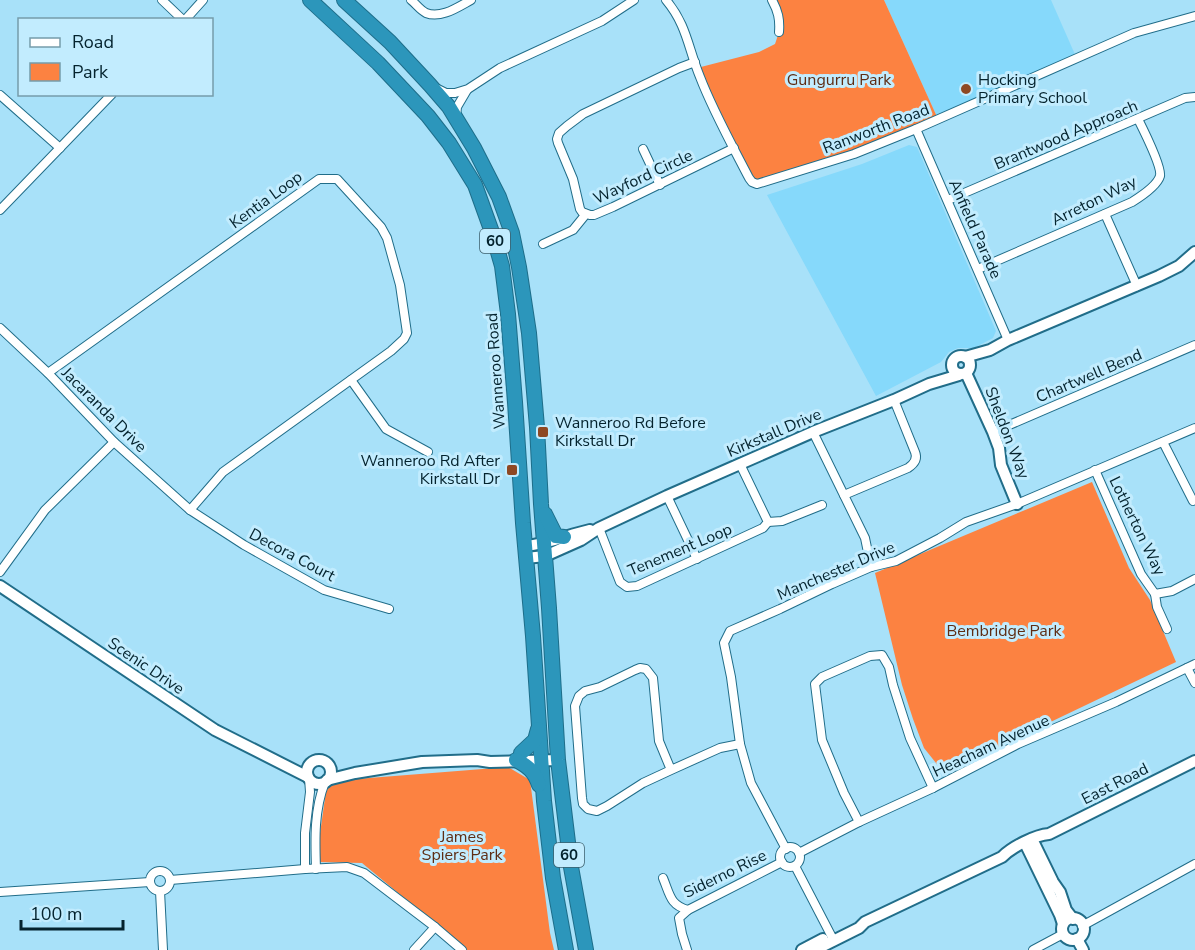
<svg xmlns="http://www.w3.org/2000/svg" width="1195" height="950" viewBox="0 0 1195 950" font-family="'Nunito Sans',sans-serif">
	<rect width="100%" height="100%" fill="#a8e1f9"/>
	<!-- built -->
	<g fill="#86d9fb">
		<path d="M884,0H1051L1077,59L938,119Z"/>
		<path d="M909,145L917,147L996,331L993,338L974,348H958L949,352L941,362L876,396L767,195L862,164Z"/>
	</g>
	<!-- green -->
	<g fill="#fc8241">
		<path d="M772,0H884L938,119L854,154L752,182L697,68L759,52L775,44L779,32Z"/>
		<path d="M1092,482L1129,568L1150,600L1176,662L944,773L924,748L913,719L902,685L875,573Z"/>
		<path d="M508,767L530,780L550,933L554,950H467L362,863L316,862L326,791L332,784L344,780Z"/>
	</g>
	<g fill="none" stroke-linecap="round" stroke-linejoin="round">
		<!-- street casing -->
		<g stroke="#216d89" stroke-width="10">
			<g id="street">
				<path d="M162,0L183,20"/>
				<path d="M411,0C416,4 420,10 426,13C441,19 458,7 471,0"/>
				<path d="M666,0C687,25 688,48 700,77C713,111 732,145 749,178L752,182L757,184L854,154L916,129L1134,33L1195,16"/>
				<path d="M772,0C778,11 780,19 779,32"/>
				<path d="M185,20L203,0"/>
				<path d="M695,62L679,68L583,114L567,126L559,133L557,139L558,143L573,179L580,209L582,212L590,215H594L613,207L734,148"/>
				<path d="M438,89L446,93H455L468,89L500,68L602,21L634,0"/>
				<path d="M0,95L60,148"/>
				<path d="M456,117L457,107L467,90"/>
				<path d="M916,129L1008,340"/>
				<path d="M643,149L660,185"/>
				<path d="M948,200L1185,98L1195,97"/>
				<path d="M0,210L112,94"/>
				<path d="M1105,214L1137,286"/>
				<path d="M543,244L573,230L586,214"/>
				<path d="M978,269L1132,202C1140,197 1157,186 1160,176C1162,167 1143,129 1138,119"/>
				<path d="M0,328L48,373L114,442L190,510L244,545L324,590L389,609"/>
				<path d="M48,373L319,179H337L381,227L387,238L400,285L407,333L404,339L391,351L223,472L190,510"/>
				<path d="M351,380L386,429L428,452"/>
				<path d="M813,432L865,538L871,567"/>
				<path d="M993,432L1195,345"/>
				<path d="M1163,442L1193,501"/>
				<path d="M1095,470L1141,574L1155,594L1172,591L1195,579"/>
				<path d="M844,495L908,468C914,464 918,459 915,452L894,400"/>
				<path d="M667,496L697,559"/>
				<path d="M768,522L782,521L822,505"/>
				<path d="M599,528L620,582L627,587L637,586L763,528L768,522L740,464"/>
				<path d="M0,572L45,510L114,442"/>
				<path d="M1155,594L1157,607L1167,629"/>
				<path d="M1187,668L1195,683"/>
				<path d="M671,770L659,741L653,678L646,669L640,668L635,670L600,687L585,691L579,696L575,706L582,798L583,804L588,809L597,811L607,806L643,783L671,770L720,748L740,744"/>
				<path d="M859,822L844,793L822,740L815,684L822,677L870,656L882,655L889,667L893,685L910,738L933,788"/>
				<circle cx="790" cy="857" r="10"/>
				<path d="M786,849L751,783L740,744L731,677L724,643L730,631L780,609L832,584L871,567L896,561L940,538L966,522L1017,504L1195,428"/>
				<path d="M799,853L859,822L933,788L1018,744L1116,702L1195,664"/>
				<path d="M795,866L834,941"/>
				<path d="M305,869V833L310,792L309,778"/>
				<path d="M316,869C315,839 314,810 325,782"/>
				<circle cx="160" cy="881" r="10"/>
				<path d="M663,878C670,895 670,905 688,910L782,862"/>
				<path d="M170,880L305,869L347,867L364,873L435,927L462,950"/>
				<path d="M160,891L163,950"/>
				<path d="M0,892L150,882"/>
				<path d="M1082,926L1195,864"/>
				<path d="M414,950L435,927"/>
				<path d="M687,950L682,934L679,918L688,910"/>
				<path d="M1033,950L1063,934"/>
			</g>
		</g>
		<!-- secondary casing -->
		<g stroke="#216d89" stroke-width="14">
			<g id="secondary">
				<circle cx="961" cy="365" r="9"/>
				<path d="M965,357L990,350L1008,340L1159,276L1179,266L1195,252"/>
				<path d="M966,373L993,432L999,448L1001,465L1017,504"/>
				<path d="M526,546C548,544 568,535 590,530"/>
				<path d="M526,558L545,556L581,540L599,528L667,496L813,432L894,400L929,384L959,375"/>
				<path d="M0,586L215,730L308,777"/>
				<circle cx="319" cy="772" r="12"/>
				<path d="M327,780L355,773L422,762L477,760L490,762L558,760"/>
				<path d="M1032,839L1053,882L1060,892L1066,910L1073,919"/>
				<path d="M1025,843L1060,915L1063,924"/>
				<circle cx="1073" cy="929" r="11"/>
				<path d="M1077,939L1083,950"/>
				<path d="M802,950L823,939"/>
				<path d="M815,950L859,928L865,922L1002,857C1012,847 1035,835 1049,834L1195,761"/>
			</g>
		</g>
		<!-- highway casing -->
		<g stroke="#1e6e8a" stroke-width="16">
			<g id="highway">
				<path d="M310,0L378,63L428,116L449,143L475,185L493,235L502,266L508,314L515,402L523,523L533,636L544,801L553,878L566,950"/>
				<path d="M344,0L390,42L430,85L449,107L474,148L499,197L512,233L519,267L529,333L537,427L541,504L549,608L558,760L571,867L586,950"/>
				<path d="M545,514L556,536L564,537"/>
				<path d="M521,753L535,740L538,729"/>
				<path d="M516,760C528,766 535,772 539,785"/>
			</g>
		</g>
		<!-- street -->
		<use href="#street" stroke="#fff" stroke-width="8"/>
		<!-- secondary -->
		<use href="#secondary" stroke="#fff" stroke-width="10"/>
		<!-- highway -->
		<use href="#highway" stroke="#2c96bb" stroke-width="14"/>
	</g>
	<!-- markers -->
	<g fill="#8e4823" stroke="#c2ecfe" stroke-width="2">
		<circle cx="966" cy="89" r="6"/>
		<rect x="537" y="426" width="12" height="12" rx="3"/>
		<rect x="506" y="464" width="12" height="12" rx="3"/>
	</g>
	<g text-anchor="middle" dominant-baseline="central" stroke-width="6" stroke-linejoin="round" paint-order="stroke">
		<!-- shield labels -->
		<g fill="#c2ecfe" stroke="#3d5f6c" stroke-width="1.5">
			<rect x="480" y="229" width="30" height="24" rx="4.5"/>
			<rect x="554" y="843" width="30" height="24" rx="4.5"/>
		</g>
		<g font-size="15" font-weight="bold" fill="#04232e">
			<text x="495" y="241">60</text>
			<text x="569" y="855">60</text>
		</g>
		<!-- park labels -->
		<g font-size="16" fill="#5e2d14" stroke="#c2ecfe">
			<text x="839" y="80">Gungurru Park</text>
			<text x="1004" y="631">Bembridge Park</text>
			<text x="462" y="837">James<tspan x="462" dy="18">Spiers Park</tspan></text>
		</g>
		<!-- poi labels -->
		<g font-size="16" fill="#04232e" stroke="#c2ecfe" text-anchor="start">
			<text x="978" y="80">Hocking<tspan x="978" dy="18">Primary School</tspan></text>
			<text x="555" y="423">Wanneroo Rd Before<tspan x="555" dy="18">Kirkstall Dr</tspan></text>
			<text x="500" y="461" text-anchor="end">Wanneroo Rd After<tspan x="500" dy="18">Kirkstall Dr</tspan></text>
		</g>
		<!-- street labels -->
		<g font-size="16" fill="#04232e" stroke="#c2ecfe">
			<text transform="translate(876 129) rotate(-21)">Ranworth Road</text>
			<text transform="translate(1066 135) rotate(-23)">Brantwood Approach</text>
			<text transform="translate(643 177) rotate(-25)">Wayford Circle</text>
			<text transform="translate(266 200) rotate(-36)">Kentia Loop</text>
			<text transform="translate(1094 201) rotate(-26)">Arreton Way</text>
			<text transform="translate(975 229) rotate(66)">Anfield Parade</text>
			<text transform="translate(496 371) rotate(-94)">Wanneroo Road</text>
			<text transform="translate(1089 376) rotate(-23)">Chartwell Bend</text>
			<text transform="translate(104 410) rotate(45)">Jacaranda Drive</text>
			<text transform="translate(774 433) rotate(-23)">Kirkstall Drive</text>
			<text transform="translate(1007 433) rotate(69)">Sheldon Way</text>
			<text transform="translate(1137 526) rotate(64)">Lotherton Way</text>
			<text transform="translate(680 550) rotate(-23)">Tenement Loop</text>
			<text transform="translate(292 555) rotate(28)">Decora Court</text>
			<text transform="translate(836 571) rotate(-23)">Manchester Drive</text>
			<text transform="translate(146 666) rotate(34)">Scenic Drive</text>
			<text transform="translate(991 746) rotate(-25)">Heacham Avenue</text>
			<text transform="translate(1115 784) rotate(-27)">East Road</text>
			<text transform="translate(725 874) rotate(-26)">Siderno Rise</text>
		</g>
	</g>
	<!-- legend -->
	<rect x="18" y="18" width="195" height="78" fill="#c2ecfe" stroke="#769cab" stroke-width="1.5"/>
	<rect x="30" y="38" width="30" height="9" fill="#ffffff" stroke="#769cab" stroke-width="1.5"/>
	<text x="72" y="48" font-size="18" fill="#04232e">Road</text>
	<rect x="30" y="63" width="30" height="18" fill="#fc8241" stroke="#769cab" stroke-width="1.5"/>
	<text x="72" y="78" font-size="18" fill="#04232e">Park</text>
	<!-- scale -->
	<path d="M21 920v9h102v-9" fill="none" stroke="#04232e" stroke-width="3"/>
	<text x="30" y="920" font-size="18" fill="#04232e" stroke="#c2ecfe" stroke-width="4.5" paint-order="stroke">100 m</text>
</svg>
